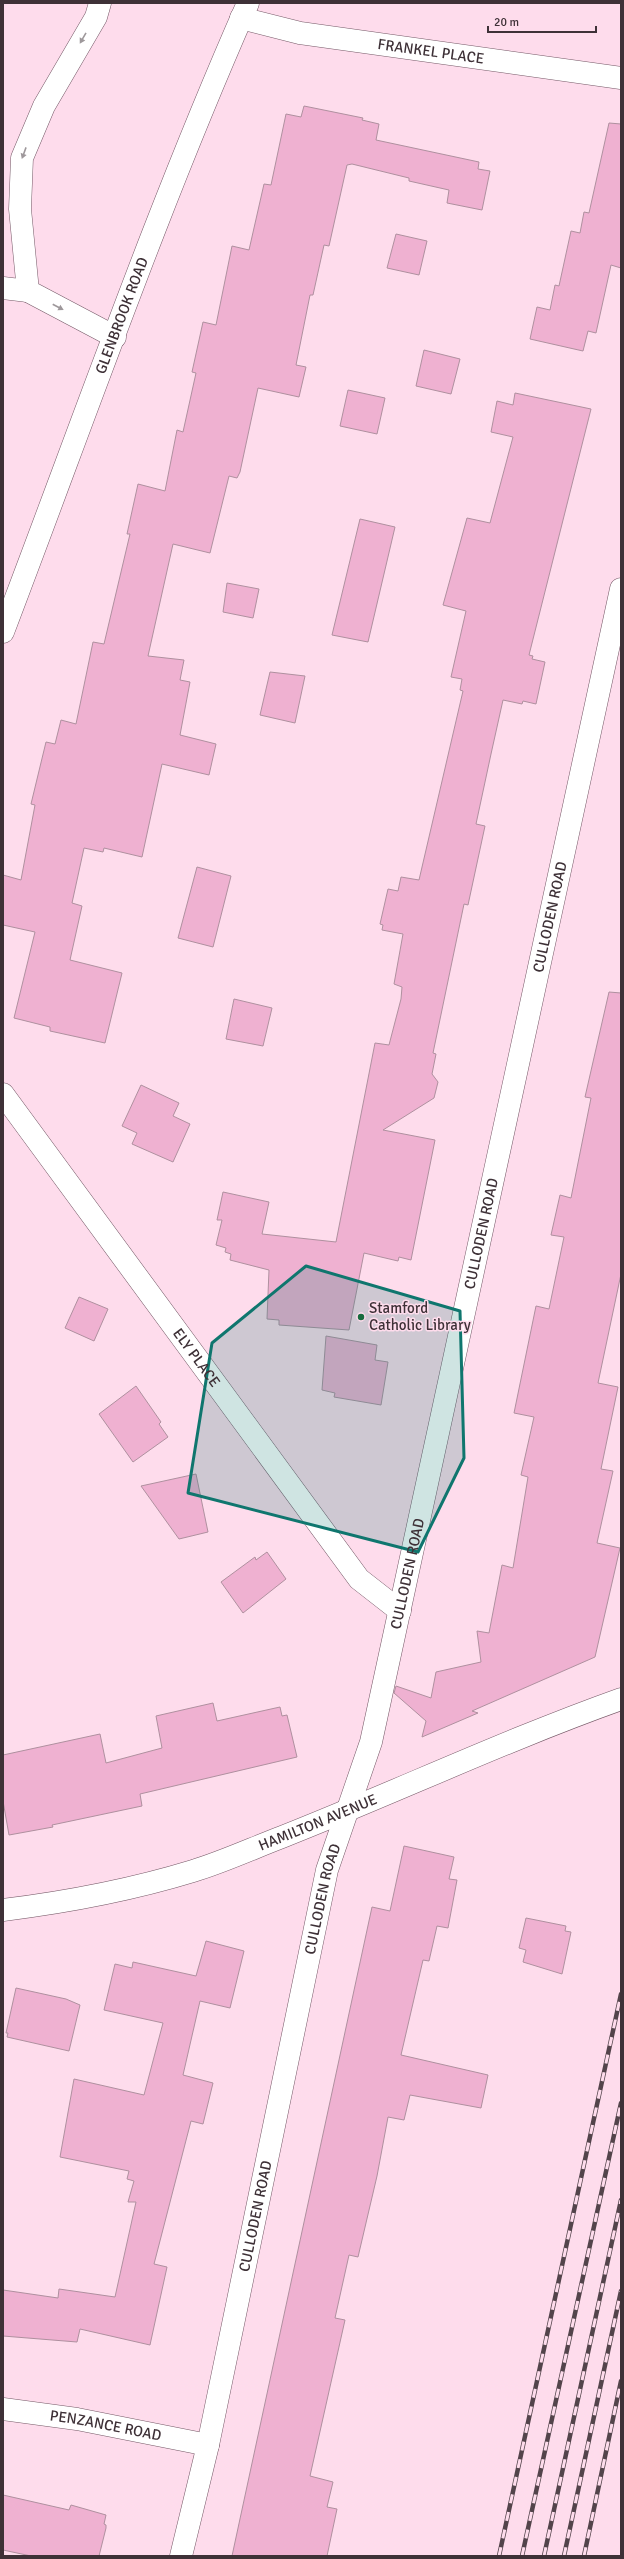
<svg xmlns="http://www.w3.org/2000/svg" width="624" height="2559" viewBox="0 0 624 2559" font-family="Signika,sans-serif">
	<rect width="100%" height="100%" fill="#fedcec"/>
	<!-- building -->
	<g fill="#efb1d1" stroke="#af909f">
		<path d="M304,106L363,118L362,120L379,124L376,140L479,162L478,169L490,171L482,210L447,203L449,190L409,181V178L352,164L347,165L329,246L324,245L313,295H310L296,365L306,367L299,397L258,388L240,472L237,478L229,476L210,553L173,544L148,656L184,660L180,680L190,682L180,735L216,744L209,775L162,764L142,857L104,848L103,852L84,848L72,903L82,906L70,960L122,973L105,1043L50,1031V1027L14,1018L35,932L3,925V875L21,880L35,805L31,804L46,742L55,744L61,720L76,724L93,642L104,644L130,534H127L138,484L165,491L177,430L183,432L196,373L192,372L203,322L216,325L232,246L249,250L264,184L271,185L286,114L301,117Z"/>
		<path d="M609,123L621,124V268L611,265L596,333L588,331L583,351L530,339L537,307L550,310L555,285L559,286L571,231L580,233L584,212L589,213Z"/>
		<path d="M396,234L427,241L419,275L387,268Z"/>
		<path d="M424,350L460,359L451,394L416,386Z"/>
		<path d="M348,390L385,398L377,434L340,426Z"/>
		<path d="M515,393L591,409L529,655L533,656L532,659L545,662L536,704L523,701L522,704L503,700L491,754L476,824L485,826L468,905L464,904L433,1053L436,1054L432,1074L438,1082L434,1098L383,1130L435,1140L411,1260L399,1257L398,1261L364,1253L349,1330L279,1325V1320L267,1319L269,1270L230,1260L231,1254L225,1252L226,1248L216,1245L222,1220H217L223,1192L269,1202L262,1234L336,1242L375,1043L389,1045L401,999L402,987L394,984L403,934L382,930L383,925L380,924L388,889L398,891L401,877L419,880L463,691L460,690L462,679L451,677L466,611L443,605L467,518L490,523L513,437L491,432L497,401L513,405Z"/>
		<path d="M360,519L395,527L368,642L332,635Z"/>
		<path d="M227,583L259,589L253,618L223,612Z"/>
		<path d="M270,672L305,676L295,723L260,715Z"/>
		<path d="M197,867L231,876L213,947L178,938Z"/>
		<path d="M609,992L621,993V1274L598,1383L618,1387L601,1469L613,1471L597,1543L620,1548L595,1657L472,1711L478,1713L422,1737L426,1721L394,1693L396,1686L431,1698L436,1672L481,1662L477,1631L489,1633L502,1565L513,1568L528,1477L521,1475L534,1417L514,1413L536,1306L549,1309L564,1237L551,1235L560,1195L571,1198L591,1098L585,1097Z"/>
		<path d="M234,999L272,1008L263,1046L226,1039Z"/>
		<path d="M141,1085L179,1103L173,1116L190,1124L173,1162L132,1144L137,1133L122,1126Z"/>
		<path d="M79,1297L108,1309L94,1341L65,1328Z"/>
		<path d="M326,1336L377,1345L375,1360L388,1362L381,1405L334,1397L335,1393L322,1390Z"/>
		<path d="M136,1386L161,1422L159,1424L168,1437L133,1462L99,1414Z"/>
		<path d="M196,1474L208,1532L179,1539L141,1486Z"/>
		<path d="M267,1552L286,1579L243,1613L221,1582L255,1557L256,1560Z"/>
		<path d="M213,1703L217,1721L280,1707L282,1716L287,1715L297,1757L140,1794L142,1806L52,1825L53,1827L9,1835L3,1801V1755L100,1734L106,1763L162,1748L156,1716Z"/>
		<path d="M404,1846L454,1857L449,1879L457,1880L448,1928L437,1926L429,1961L423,1960L401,2055L488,2075L481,2108L410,2095L404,2120L388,2117L377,2176L358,2257L349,2255L335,2318L345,2320L310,2476L333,2482L327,2507L337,2509L327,2556H232L372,1907L390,1911Z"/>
		<path d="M526,1918L566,1926L565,1931L571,1932L562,1974L523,1962L526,1950L519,1948Z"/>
		<path d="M206,1941L244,1951L230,2008L200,2001L183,2075L213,2083L203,2124L191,2121L154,2264L167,2267L150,2345L80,2329L77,2342L3,2336V2290L58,2298L59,2289L115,2297L136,2202H128L134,2181L127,2179L129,2171L60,2157L74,2079L144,2095L163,2023L104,2010L115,1964L132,1968L133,1962L196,1976Z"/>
		<path d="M16,1988L66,1999L80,2005L69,2051L7,2037L8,2033H6Z"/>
		<path d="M3,2495L69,2510L71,2505L106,2515L104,2524L106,2525V2528L99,2556H31L3,2550Z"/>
	</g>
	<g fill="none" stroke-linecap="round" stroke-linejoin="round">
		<!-- minor casing -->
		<g stroke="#755967" stroke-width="23">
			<g id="minor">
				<path d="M100,3L96,17L44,106L22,158L20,209L28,291L115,337"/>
				<path id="s1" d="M241,18L300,33L621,78"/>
				<path d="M3,288L28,291"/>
				<path id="s2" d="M3,632C83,422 157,209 248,3"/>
				<path id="s3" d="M3,1094L359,1579L400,1611"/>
				<path id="s4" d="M3,1910C67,1902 131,1890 193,1871C223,1862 253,1848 282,1837C396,1792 506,1740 621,1699"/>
				<path id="s5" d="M3,2409L77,2419L208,2445"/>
				<path id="s6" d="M181,2556L208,2445L327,1870L371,1742L621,589"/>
			</g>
		</g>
		<!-- minor -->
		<use href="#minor" stroke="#fff" stroke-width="22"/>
		<!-- rail casing -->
		<g stroke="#53444b" stroke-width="4.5">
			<g id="rail">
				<path d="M499,2556L621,1994"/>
				<path d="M522,2556L621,2103"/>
				<path d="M544,2556L621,2200"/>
				<path d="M564,2556L621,2291"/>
				<path d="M584,2556L621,2381"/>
			</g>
		</g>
		<!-- rail -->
		<use href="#rail" stroke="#fedcec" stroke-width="3" stroke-dasharray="9" stroke-linecap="butt"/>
	</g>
	<!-- one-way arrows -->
	<defs><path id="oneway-solid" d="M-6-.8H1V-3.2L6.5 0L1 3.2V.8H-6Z"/></defs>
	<g fill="#9e989b">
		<use href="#oneway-solid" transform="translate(83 38) rotate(120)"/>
		<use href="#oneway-solid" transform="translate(24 153) rotate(110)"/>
		<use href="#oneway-solid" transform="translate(58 307) rotate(28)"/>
	</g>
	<!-- marked area -->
	<path fill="#0f766e" fill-opacity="0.2" stroke="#0f766e" stroke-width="3" stroke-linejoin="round" d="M306,1266L460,1311L464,1458L418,1552L188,1493L212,1343Z"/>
	<!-- markers -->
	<circle fill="#176c3e" stroke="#fedcec" stroke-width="1.5" cx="361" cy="1317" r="4"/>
	<g text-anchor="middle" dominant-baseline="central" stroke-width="3" stroke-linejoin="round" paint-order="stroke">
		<!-- street labels -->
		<g font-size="15" fill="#3e3137" stroke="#fedcec">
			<text stroke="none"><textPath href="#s1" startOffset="193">FRANKEL PLACE</textPath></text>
			<text stroke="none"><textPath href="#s2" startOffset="338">GLENBROOK ROAD</textPath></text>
			<text stroke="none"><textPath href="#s6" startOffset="1681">CULLODEN ROAD</textPath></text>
			<text stroke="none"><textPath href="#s6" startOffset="1357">CULLODEN ROAD</textPath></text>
			<text stroke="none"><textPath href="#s3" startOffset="327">ELY PLACE</textPath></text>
			<text stroke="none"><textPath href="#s6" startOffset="1009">CULLODEN ROAD</textPath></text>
			<text stroke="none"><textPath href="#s4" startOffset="328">HAMILTON AVENUE</textPath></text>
			<text stroke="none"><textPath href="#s6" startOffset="672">CULLODEN ROAD</textPath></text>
			<text stroke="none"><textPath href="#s6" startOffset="348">CULLODEN ROAD</textPath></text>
			<text stroke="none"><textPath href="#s5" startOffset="104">PENZANCE ROAD</textPath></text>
		</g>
		<!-- poi labels -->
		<g font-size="15" fill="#3e3137" stroke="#fedcec" text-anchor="start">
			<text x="369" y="1308">Stamford<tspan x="369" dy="17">Catholic Library</tspan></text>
		</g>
	</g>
	<!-- border -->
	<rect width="624" height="2559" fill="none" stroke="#3e3137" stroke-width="8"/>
	<!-- scale -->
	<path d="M488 26v6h108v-6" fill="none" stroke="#3e3137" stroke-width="2"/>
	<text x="494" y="26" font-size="12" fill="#3e3137" stroke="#fedcec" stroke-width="3" paint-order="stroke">20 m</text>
</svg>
